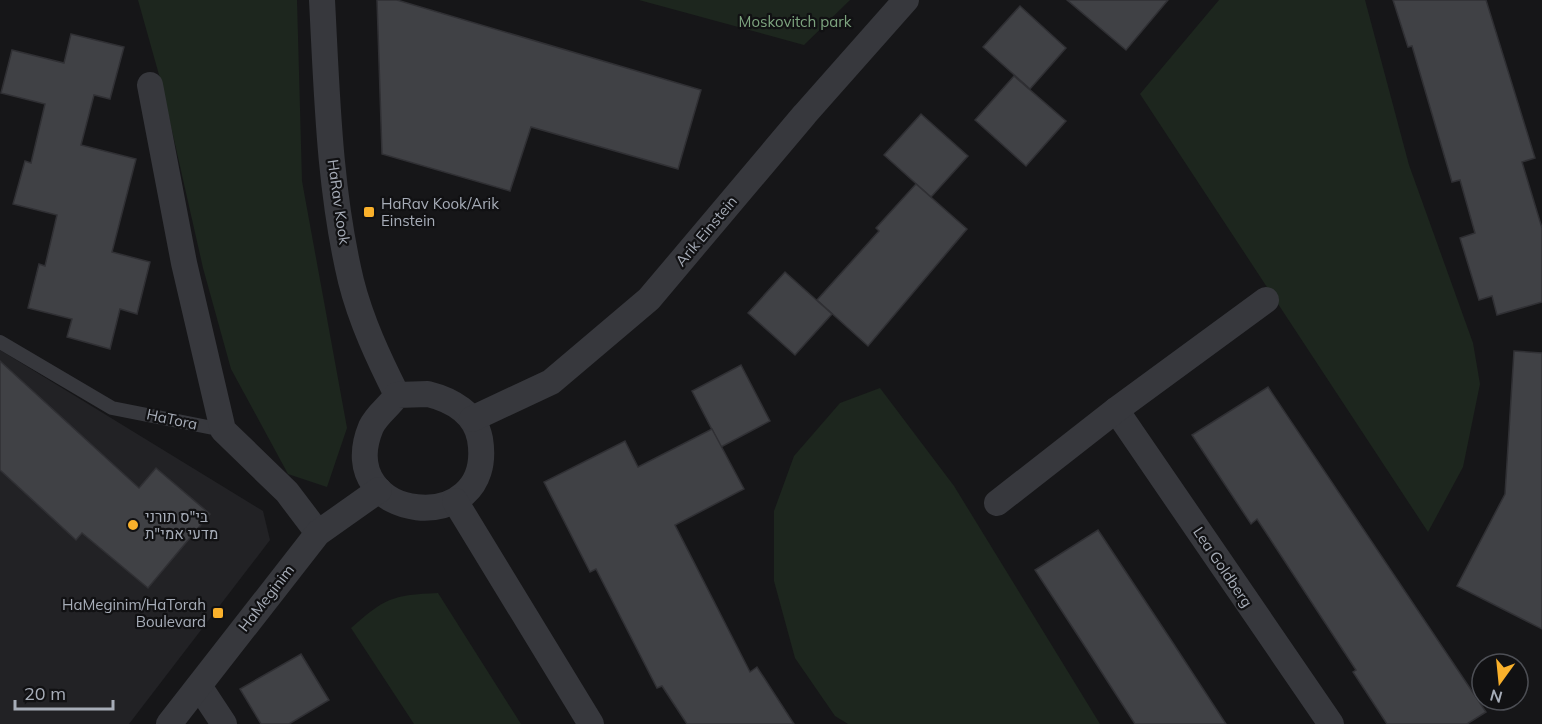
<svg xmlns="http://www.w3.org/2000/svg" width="1542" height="724" viewBox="0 0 1542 724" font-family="Mulish,Heebo,sans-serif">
	<rect width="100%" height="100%" fill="#161618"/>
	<!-- built -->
	<path fill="#222225" d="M0,350L263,511L270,540L129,724H0Z"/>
	<!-- green -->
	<g fill="#1d261e">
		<path d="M138,0H297L302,181L347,428L327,487L288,474L231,369L203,268L161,82Z"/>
		<path d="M639,0H850L804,45Z"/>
		<path d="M1219,0H1365L1409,165L1473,343L1480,384L1463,467L1428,532L1140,94Z"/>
		<path d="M880,388L954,486L1100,724H848L835,716L795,658L774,581V511L794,456L840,403Z"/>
		<path d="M438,593L521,724H414L351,628C385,598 392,595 438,593Z"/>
	</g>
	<!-- building -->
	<g fill="#404145" stroke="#303034" stroke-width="1.5">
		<path d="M377,0H397L701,90L678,169L531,127L510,191L382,154Z"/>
		<path d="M1067,0H1168L1126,50Z"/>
		<path d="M1393,0H1486L1535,158L1522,162L1542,228V302L1497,315L1492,296L1479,300L1460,238L1475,233L1460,180L1452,182L1412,46L1408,47Z"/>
		<path d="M1020,6L1066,48L1030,89L983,47Z"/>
		<path d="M71,34L124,47L110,99L94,95L81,145L136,159L112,252L150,262L137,314L120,309L110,349L67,337L72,319L28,308L39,264L45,266L57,215L13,204L25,161L31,163L45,104L1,93L12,50L64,63Z"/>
		<path d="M1014,76L1066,121L1026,166L975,120Z"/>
		<path d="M921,114L968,156L931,197L884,155Z"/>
		<path d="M916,184L967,229L868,346L817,300L879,231L876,228Z"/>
		<path d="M785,272L832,314L795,355L748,313Z"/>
		<path d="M1514,351L1542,353V629L1457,586L1505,494Z"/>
		<path d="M0,361L139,488L156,468L210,514L148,588L82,533L76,540L0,470Z"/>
		<path d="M741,365L770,421L721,447L692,391Z"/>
		<path d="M1268,387L1486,712L1467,724H1387L1353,672L1356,670L1257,519L1251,524L1192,435Z"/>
		<path d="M712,429L744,489L675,525L750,672L757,667L794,724H687L662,686L657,688L596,569L590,572L544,482L625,441L638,467Z"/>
		<path d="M1098,530L1173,643L1226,724H1135L1086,648L1035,570Z"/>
		<path d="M301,654L329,700L289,724H261L240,689Z"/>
	</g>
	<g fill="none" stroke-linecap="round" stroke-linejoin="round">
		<!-- lane -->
		<path stroke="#37383d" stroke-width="14" d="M0,342L112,408L223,430"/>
		<!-- street -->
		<g stroke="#37383d" stroke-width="26">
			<path d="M322,0C327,94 329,189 351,281C361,321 379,359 397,395"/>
			<path d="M150,85L184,263L223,430L287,492L318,533"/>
			<path d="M428,394C452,400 475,413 480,439C497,541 331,523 371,427C377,414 389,407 397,395Z"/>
			<path d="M1116,410L1331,724"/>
			<path d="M472,419L551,382L649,299L805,114L906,0"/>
			<path d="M455,501L591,724"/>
			<path d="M997,503L1116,410L1266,300"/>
			<path d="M199,686L224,724"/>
			<path d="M169,724L318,533L379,490"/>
		</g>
	</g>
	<!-- markers -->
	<g fill="#fab12b" stroke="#111113" stroke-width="2">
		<rect x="363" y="206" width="12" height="12" rx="3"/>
		<circle cx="133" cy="525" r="6"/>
		<rect x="212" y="607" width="12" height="12" rx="3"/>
	</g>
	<g text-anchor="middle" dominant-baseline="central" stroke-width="4.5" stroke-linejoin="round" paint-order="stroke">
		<!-- park labels -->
		<g font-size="15" fill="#7da47f" stroke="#111113">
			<text x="795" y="21">Moskovitch park</text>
		</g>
		<!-- street labels -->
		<g font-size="15" fill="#a7adb8" stroke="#111113">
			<text transform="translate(339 202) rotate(82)">HaRav Kook</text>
			<text transform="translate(706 231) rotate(-50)">Arik Einstein</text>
			<text transform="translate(172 419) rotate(12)">HaTora</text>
			<text transform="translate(1223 567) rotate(56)">Lea Goldberg</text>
			<text transform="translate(266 598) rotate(-52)">HaMeginim</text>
		</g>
		<!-- poi labels -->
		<g font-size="15" fill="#a7adb8" stroke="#111113" text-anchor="start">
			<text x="381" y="203">HaRav Kook/Arik<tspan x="381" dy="17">Einstein</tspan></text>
			<text x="145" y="516">בי"ס תורני<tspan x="145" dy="17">מדעי אמי"ת</tspan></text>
			<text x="206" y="604" text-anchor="end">HaMeginim/HaTorah<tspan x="206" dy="17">Boulevard</tspan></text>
		</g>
	</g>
	<!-- north arrow -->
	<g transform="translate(1500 682) rotate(195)"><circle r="28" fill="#111113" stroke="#4d4f55" stroke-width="1.5"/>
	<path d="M0-4.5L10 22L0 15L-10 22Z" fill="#fab12b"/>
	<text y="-9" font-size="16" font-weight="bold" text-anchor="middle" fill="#a7adb8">N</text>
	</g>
	<!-- scale -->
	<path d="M15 700v9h98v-9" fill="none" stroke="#a7adb8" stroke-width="3"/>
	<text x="24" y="700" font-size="18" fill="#a7adb8" stroke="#111113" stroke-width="4.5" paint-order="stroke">20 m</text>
</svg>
